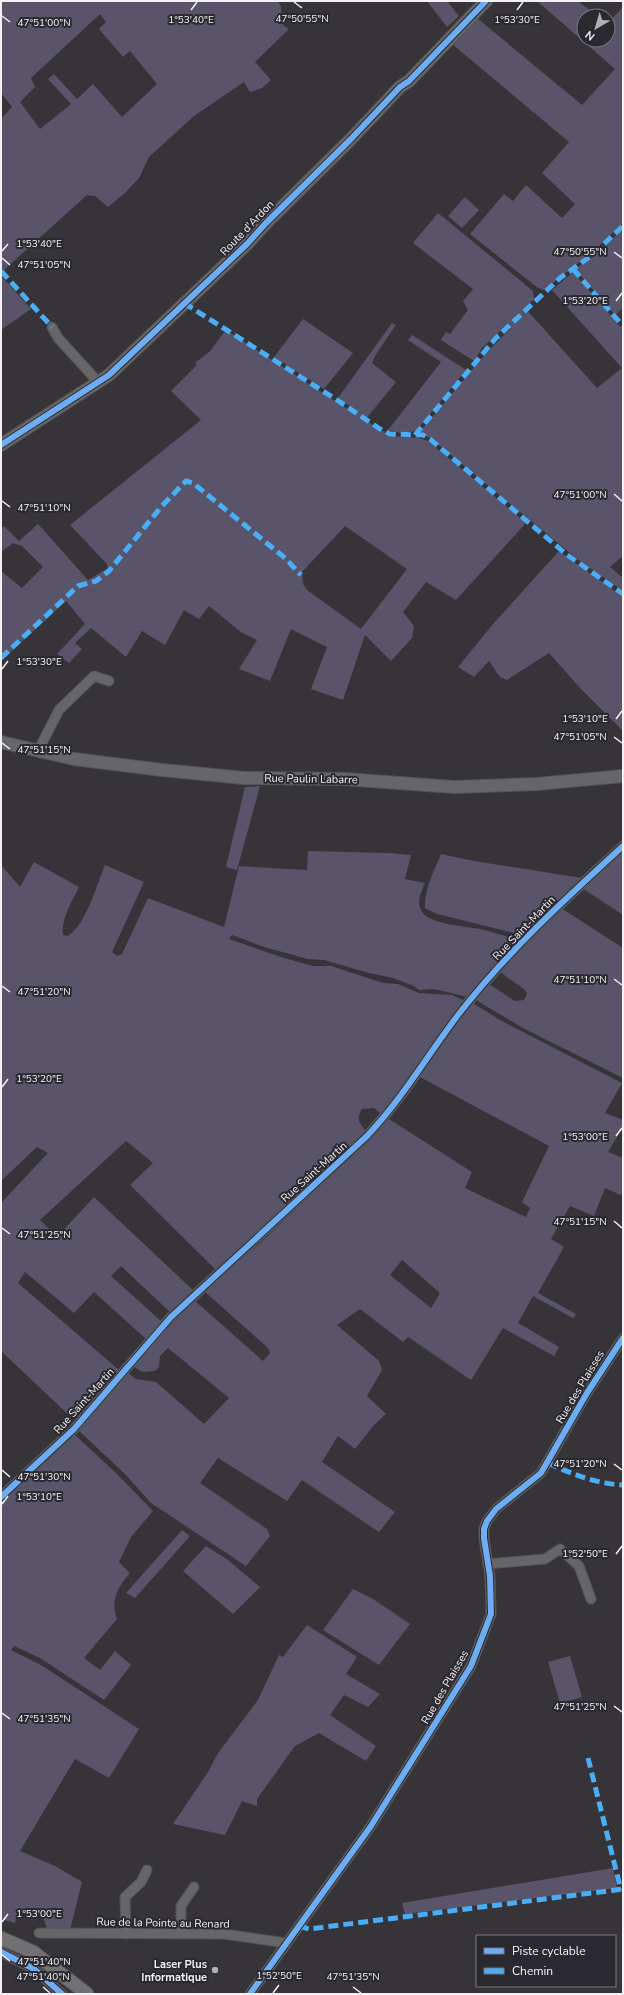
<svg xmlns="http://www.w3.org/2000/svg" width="624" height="1995" viewBox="0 0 624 1995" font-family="'Nunito Sans',sans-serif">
	<rect width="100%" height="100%" fill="#363439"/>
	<!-- green -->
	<g fill="#595469" fill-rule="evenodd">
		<path d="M1,1H278L281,7L283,25L289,29L255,62L271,80L262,88L250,92L244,82L194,116L149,157L139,178L125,193L108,207L95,196L87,195L4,270L1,267V119L12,107L1,93ZM100,14L106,22L99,29L123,57L130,51L157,84L122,117L93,84L77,99L54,74L48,79L71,104L40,129L20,102L35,87L31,78Z"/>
		<path d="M427,1H447L459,16L447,27Z"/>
		<path d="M537,1H578L597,16H584V40H608V23L623,7V223L591,253L544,290L538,288L470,234L504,194L513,201L526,185L562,218L575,204L542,173L569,142L452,44L477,18L582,105L615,69Z"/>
		<path d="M465,197L479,210L462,228L448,216Z"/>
		<path d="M438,213L533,291L534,299L525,308L597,388L622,368L552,290L573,272L623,330V556L610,567L623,578V591L580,561L435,442L428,437L418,434L488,351L511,328L507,325L482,348L474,361L441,340L446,332L450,334L468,310L463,301L473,289L413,243Z"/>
		<path d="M623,229V308L615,315L575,269L590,259Z"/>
		<path d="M2,277L31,309L1,330V277Z"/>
		<path d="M303,319L353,353L324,389L274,357Z"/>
		<path d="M392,323L396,325L376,354L372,363L396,382L365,420L391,436L419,438L428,441L526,523L456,600L426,582L403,612L414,626L412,638L391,661L365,635L343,700L311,689L327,647L291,629L270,681L239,669L257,640L241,632L209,606L199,619L184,610L165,645L142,631L126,657L91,628L75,643L82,649L69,663L57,654L85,624L66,601L1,661V571L22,588L43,567L22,546L13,543L1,552V529L4,526L19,541L38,524L88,580L108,568L106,563L70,525L201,420L171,391L197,365L195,363L210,351L226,330L352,412V414L354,409L338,398ZM345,526L407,569L361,629L307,590L303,584L302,572Z"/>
		<path d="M412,335L466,370L416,431L401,433L388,430L441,362L408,340Z"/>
		<path d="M559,551L623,597V731L580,688L549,653L507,680L500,677L489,661L474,677L458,667L493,624Z"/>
		<path d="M260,786L237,870L226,867L245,787Z"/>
		<path d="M308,851L389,853L411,855L405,879L425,883C421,892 416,902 422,912C431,925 468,926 484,930C496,933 507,937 519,940L468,997L434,989L419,990L414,986L393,978L369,973L324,960L308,959L264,947L232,935L229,939L284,958L313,966H331L383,983L398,984L419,993L452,995L465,1001L382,1115L374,1108L362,1109C356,1118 359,1123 366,1131L313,1176L293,1200L215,1269L130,1185L153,1163L126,1141L40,1220L57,1237L94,1197L194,1291L171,1313L121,1266L111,1276L162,1322L146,1339L94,1292L74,1313L25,1272L18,1283L119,1370L73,1419L1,1351V1203L48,1153L37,1147L1,1181V865L20,887L34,862L79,887C72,902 61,918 63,935L68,936C87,923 96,886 105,865L144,882L112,952L117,956L122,954L148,898L224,927L239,866L307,870Z"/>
		<path d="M623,852V915L582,888Z"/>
		<path d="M441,854L474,861L582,878L523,935L518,934L437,914L425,908C424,890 434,871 441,854Z"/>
		<path d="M561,908L623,948V1078L523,1028L476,1000L489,984L515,1001L524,1000L527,994L525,990L500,972Z"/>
		<path d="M471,1002L500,1020L622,1083L605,1113L623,1120V1127L608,1152L623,1158V1191L621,1195L605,1188L594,1216L570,1206L551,1239L564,1247L538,1293L576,1314L573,1318L533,1296L518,1323L559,1347L554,1356L503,1328L471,1380L408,1337L403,1342L360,1309L337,1325L379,1361L382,1370L367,1396L386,1414L374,1425L355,1449L338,1436L322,1462L395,1512L379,1532L302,1480L287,1501L218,1458L200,1483L267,1529L270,1536L246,1566L151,1503L125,1474L77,1429L128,1373L136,1379L156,1382L204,1424L229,1398L168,1348L160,1356L159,1367L155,1371L142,1372L133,1366L194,1300L263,1361L270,1353L268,1348L204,1291L259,1244L368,1141L389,1119L472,1172L465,1188L526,1217L530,1208L522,1202L549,1146L420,1077ZM402,1260L440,1293L431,1308L390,1275Z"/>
		<path d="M74,1434L117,1474L153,1511L131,1537L119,1562L130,1573C118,1587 110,1600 117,1619L84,1658L100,1670L115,1651L131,1665L104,1700L40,1658L14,1646L11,1650L41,1665L139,1729L109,1778L75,1759L20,1851L55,1866L82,1882L70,1930H47C44,1907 19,1900 15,1923L1,1919V1500Z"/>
		<path d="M182,1530L190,1536L135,1598L126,1593Z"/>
		<path d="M206,1546L228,1560L260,1587L233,1614L183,1571Z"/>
		<path d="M353,1589L373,1599L410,1624L379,1665L323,1630Z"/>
		<path d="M307,1625L357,1657L346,1674L380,1694L368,1707L344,1695L330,1715L376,1746L366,1761L319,1733L295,1746L257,1799V1806L242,1801L225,1835L173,1824L208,1772L218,1753L258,1700L279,1655L283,1657Z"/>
		<path d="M570,1656L582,1697L560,1703L548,1662Z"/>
		<path d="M613,1868L617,1888L405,1914L402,1903Z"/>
	</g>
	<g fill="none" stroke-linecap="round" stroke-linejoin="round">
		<!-- minor casing -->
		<g stroke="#545356" stroke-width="11">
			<g id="minor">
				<path d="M52,327L58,338L99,383"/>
				<path d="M38,751L59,710L94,676L109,681"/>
				<path d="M1,1497L74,1429L171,1317L367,1136C402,1099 427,1056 458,1015C506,953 565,899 623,846"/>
				<path d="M488,1564L545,1559L560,1549L579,1566L591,1599"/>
				<path d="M39,1933L224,1934L286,1943"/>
				<path d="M181,1933V1906L194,1887"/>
				<path d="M126,1934L125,1897L141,1882L147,1870"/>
				<path d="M1,1952L34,1969L62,1994"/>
				<path d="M250,1994L371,1826L471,1666L491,1614L490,1576L484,1538V1529L487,1521L496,1509L541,1473L587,1393L623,1338"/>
			</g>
		</g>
		<!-- tertiary casing -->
		<g stroke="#545356" stroke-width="14">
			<g id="tertiary">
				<path d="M1,445L109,375L247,244L266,223L350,140L400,87L409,81L486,1"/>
				<path d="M1,742L74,759L162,770L244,778L344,779L454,787L537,784L623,776"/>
			</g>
		</g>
		<!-- secondary casing -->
		<g stroke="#545356" stroke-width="15">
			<path id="secondary" d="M1,1938L33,1952L87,1994"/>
		</g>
		<!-- minor -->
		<use href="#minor" stroke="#666567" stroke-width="9"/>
		<!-- tertiary -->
		<use href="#tertiary" stroke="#666567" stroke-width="12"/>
		<!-- secondary -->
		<use href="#secondary" stroke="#717072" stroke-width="13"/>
		<!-- quiet -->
		<g stroke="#49aef6" stroke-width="5" stroke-dasharray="10 5" stroke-linecap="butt">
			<path d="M573,269L623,326"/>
			<path d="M1,271L52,327"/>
			<path d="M184,303L337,400L380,429L390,434L423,435L431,440L566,554L623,594"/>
			<path d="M415,435L495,339L560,278L591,256L623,226"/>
			<path d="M1,658L78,586L96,581L109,571L161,507L186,481L193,483L285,558L301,575"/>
			<path d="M548,1463C572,1474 596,1484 623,1485"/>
			<path d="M588,1758L621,1890"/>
			<path d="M299,1926L309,1929L623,1889"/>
		</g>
		<!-- cycleway casing -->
		<g stroke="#2b2930" stroke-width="8">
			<g id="cycleway">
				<path d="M1,445L109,375L247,244L266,223L350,140L400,87L409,81L486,1"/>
				<path d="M1,1497L74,1429L171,1317L367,1136C402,1099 427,1056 458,1015C506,953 565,899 623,846"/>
				<path d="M1,1952L34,1969L62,1994"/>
				<path d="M250,1994L371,1826L471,1666L491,1614L490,1576L484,1538V1529L487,1521L496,1509L541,1473L587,1393L623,1338"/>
			</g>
		</g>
		<!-- cycleway -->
		<use href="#cycleway" stroke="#6dadf4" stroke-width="6"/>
	</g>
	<!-- ticks -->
	<path fill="none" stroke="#f3f1f6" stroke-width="1.5" d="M294,2L302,8M191,10L197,2M517,10L523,2M2,16L10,22M2,251L8,244M614,252L622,258M2,258L10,265M616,301L622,293M614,494L622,501M2,501L10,507M2,669L8,661M616,719L622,711M614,737L622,743M2,743L10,749M614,979L622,985M2,986L10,992M2,1087L8,1079M616,1136L622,1128M614,1221L622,1228M2,1228L10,1234M614,1464L622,1470M2,1470L10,1477M2,1504L8,1496M616,1554L622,1546M614,1706L622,1712M2,1713L10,1719M2,1922L8,1914M2,1955L10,1961M43,1987L50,1993M353,1987L361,1993M273,1993L279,1985"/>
	<!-- markers -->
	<circle fill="#b1afb4" stroke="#2b2930" stroke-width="1.5" cx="215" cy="1970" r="4"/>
	<g text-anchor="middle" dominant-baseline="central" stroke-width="4" stroke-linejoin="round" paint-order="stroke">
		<!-- street labels -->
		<g font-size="11" fill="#f3f1f6" stroke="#2b2930">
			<text transform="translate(247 228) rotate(-46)">Route d'Ardon</text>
			<text transform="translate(311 779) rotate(1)">Rue Paulin Labarre</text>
			<text transform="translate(524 928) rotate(-46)">Rue Saint-Martin</text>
			<text transform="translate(314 1172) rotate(-42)">Rue Saint-Martin</text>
			<text transform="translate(580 1387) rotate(-59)">Rue des Plaisses</text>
			<text transform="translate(84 1401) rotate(-48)">Rue Saint-Martin</text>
			<text transform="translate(445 1687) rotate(-60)">Rue des Plaisses</text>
			<text transform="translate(163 1923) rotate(1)">Rue de la Pointe au Renard</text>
		</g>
		<!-- poi labels -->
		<g font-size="11" font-weight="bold" fill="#f3f1f6" stroke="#2b2930" text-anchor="end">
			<text x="207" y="1964">Laser Plus<tspan x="207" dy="13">Informatique</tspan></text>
		</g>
	</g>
	<g font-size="10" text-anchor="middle" fill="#f3f1f6" stroke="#2b2930" stroke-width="4" stroke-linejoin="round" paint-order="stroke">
		<text x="302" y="22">47°50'55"N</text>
		<text x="517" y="23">1°53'30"E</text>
		<text x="191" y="23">1°53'40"E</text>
		<text x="44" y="26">47°51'00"N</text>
		<text x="39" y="247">1°53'40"E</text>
		<text x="580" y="255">47°50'55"N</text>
		<text x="44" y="268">47°51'05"N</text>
		<text x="585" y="304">1°53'20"E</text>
		<text x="580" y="498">47°51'00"N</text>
		<text x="44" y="511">47°51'10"N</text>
		<text x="39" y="665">1°53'30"E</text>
		<text x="585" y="722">1°53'10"E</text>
		<text x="580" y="740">47°51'05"N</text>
		<text x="44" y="753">47°51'15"N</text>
		<text x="580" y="983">47°51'10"N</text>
		<text x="44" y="995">47°51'20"N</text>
		<text x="39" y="1082">1°53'20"E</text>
		<text x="585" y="1140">1°53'00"E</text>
		<text x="580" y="1225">47°51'15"N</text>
		<text x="44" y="1238">47°51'25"N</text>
		<text x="580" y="1467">47°51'20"N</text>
		<text x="44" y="1480">47°51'30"N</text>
		<text x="39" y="1500">1°53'10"E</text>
		<text x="585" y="1557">1°52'50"E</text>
		<text x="580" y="1710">47°51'25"N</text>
		<text x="44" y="1722">47°51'35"N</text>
		<text x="39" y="1917">1°53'00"E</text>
		<text x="44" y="1965">47°51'40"N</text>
		<text x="279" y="1979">1°52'50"E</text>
		<text x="43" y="1980">47°51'40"N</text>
		<text x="353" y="1980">47°51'35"N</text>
	</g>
	<!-- border -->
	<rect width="624" height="1995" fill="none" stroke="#f3f1f6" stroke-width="4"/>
	<!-- legend -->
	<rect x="476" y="1935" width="140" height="52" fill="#2b2930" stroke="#7b797f"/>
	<rect x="484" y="1948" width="20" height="6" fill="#6dadf4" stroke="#7b797f"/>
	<text x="512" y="1955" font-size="12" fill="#f3f1f6">Piste cyclable</text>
	<rect x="484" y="1968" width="20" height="6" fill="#49aef6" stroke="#7b797f"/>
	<text x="512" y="1975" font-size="12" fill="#f3f1f6">Chemin</text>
	<!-- north arrow -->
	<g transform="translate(596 28) rotate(218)"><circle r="19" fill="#2b2930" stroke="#7b797f"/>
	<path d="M0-3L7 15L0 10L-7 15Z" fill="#b1afb4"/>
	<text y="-6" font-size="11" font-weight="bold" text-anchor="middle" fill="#f3f1f6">N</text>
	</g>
</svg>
